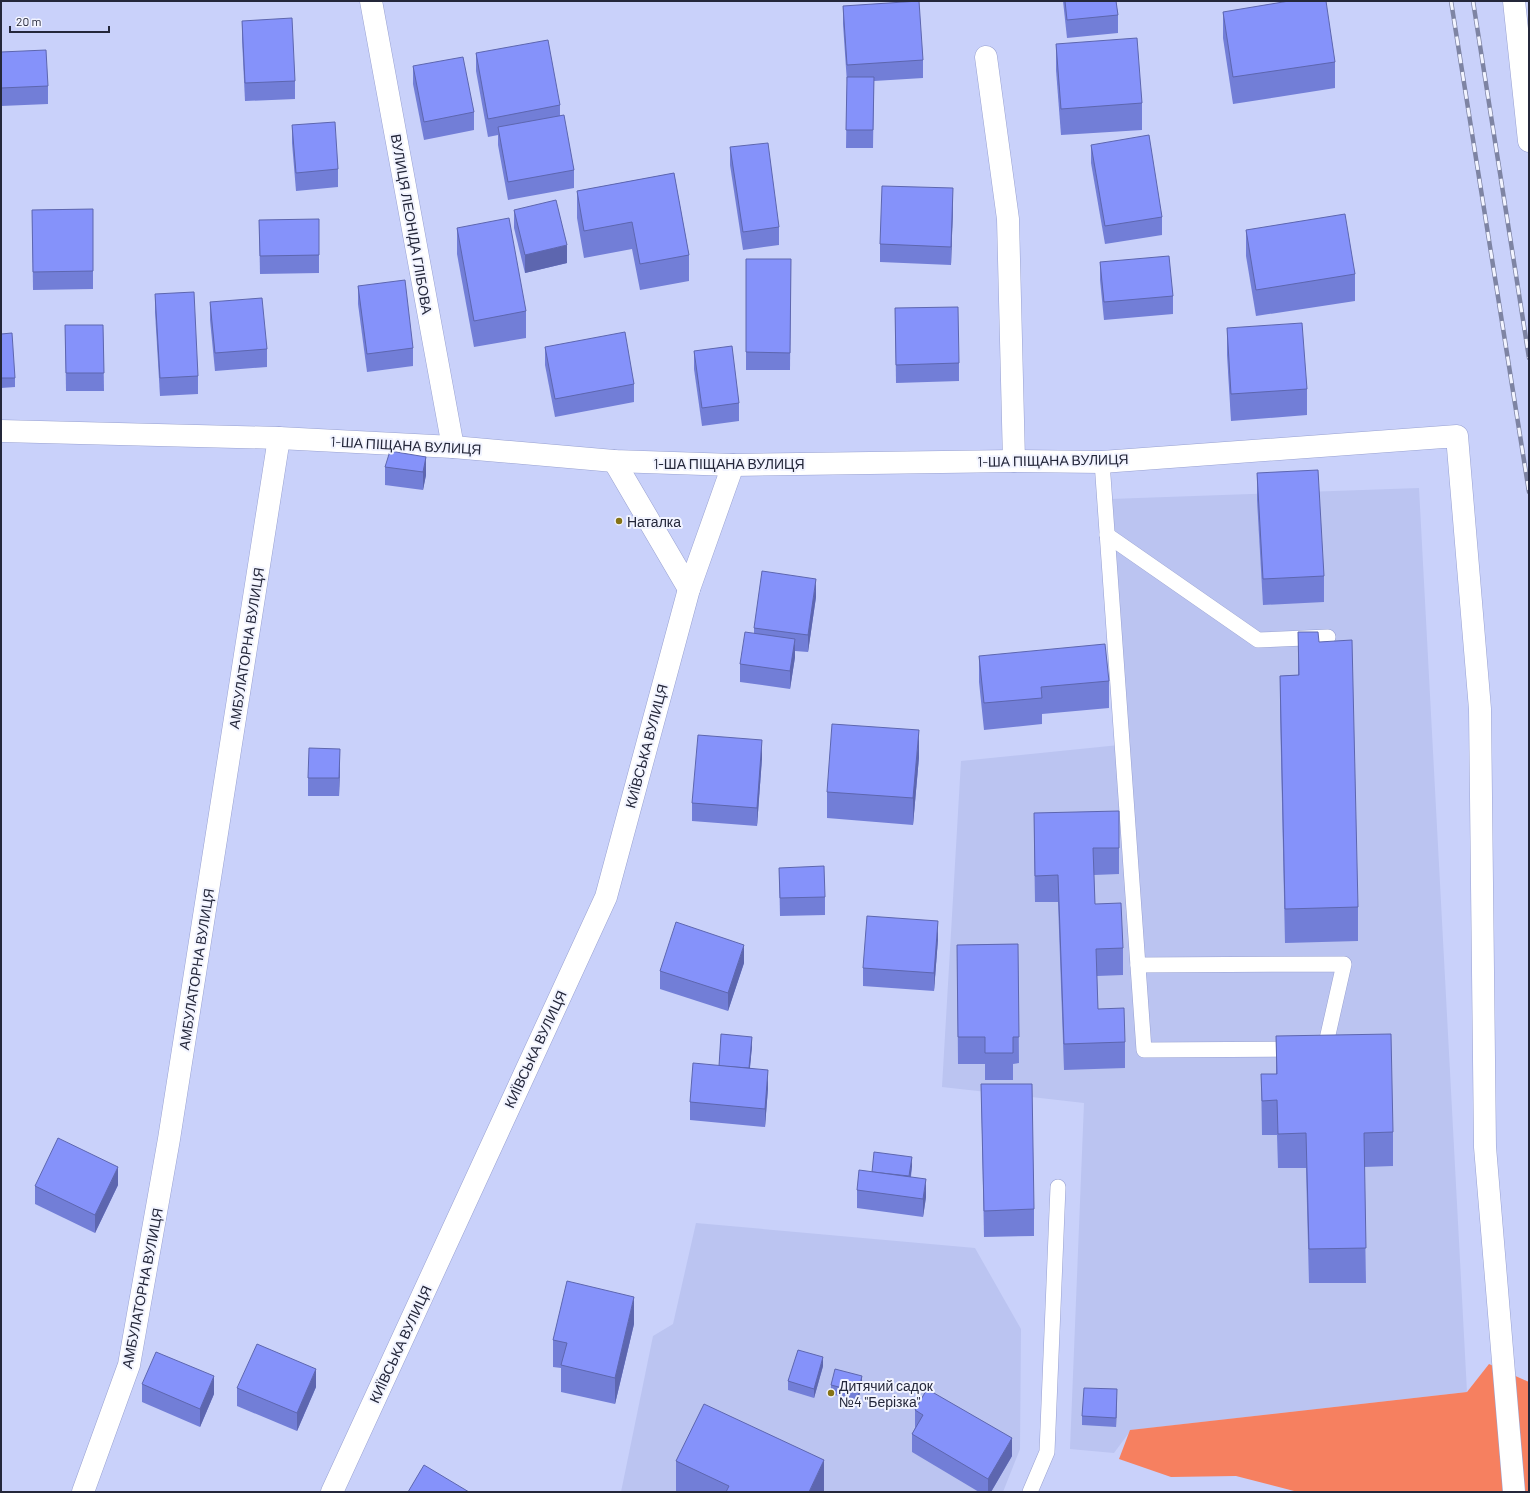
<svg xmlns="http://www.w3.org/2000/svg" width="1530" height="1493" viewBox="0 0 1530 1493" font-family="Barlow,sans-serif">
	<rect width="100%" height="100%" fill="#c9d1fa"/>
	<!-- built -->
	<g fill="#bbc4f1">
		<path d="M1419,488L1467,1392L1131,1430L1114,1453L1070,1449L1084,1103L942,1087L961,761L1129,744L1110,499Z"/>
		<path d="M696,1223L975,1248L1021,1329L1020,1449L1003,1492H621L653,1336L673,1324Z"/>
	</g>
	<!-- forest -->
	<path fill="#f68060" d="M1489,1364L1529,1382V1492H1298L1236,1476L1171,1477L1119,1459L1130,1430L1467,1392Z"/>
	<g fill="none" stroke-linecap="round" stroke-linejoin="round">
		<!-- service casing -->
		<g stroke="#98a1d1" stroke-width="16">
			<g id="service">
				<path d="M1102,462L1144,1050L1296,1049"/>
				<path d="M1107,535L1258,640L1328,637"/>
				<path d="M1138,965L1344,964L1325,1048H1318"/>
				<path d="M1030,1492L1047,1452L1058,1187"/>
			</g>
		</g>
		<!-- minor casing -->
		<g stroke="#98a1d1" stroke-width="23">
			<g id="minor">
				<path d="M371,1L453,447"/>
				<path d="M1514,1L1529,141"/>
				<path d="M986,57L1008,219L1014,461"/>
				<path d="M1,431L279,438L453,447L614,461L733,465L1014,461L1102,462L1457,436L1480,709L1485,1147L1514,1492"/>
				<path d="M614,461L689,589L733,465"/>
				<path d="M83,1492L129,1365L169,1139L279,438"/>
				<path d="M332,1492L606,897L689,589"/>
			</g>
		</g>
		<!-- service -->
		<use href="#service" stroke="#fff" stroke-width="15"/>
		<!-- minor -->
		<use href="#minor" stroke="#fff" stroke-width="22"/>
		<!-- rail casing -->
		<g stroke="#7e84a3" stroke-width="4.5">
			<g id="rail">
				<path d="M1451,1L1529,492"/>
				<path d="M1473,1L1529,358"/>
			</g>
		</g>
		<!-- rail -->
		<use href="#rail" stroke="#f2f4ff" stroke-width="3" stroke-dasharray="9" stroke-linecap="butt"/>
	</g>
	<!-- wall -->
	<g fill="#727ed7">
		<path d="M1063,1H1116L1118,15V33L1067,38Z"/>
		<path d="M843,6L923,60V78L874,81L873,148H846L847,83L843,24Z"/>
		<path d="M1223,12L1335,62V88L1233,104L1223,38Z"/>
		<path d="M242,21L295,81V99L245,101L242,39Z"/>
		<path d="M1056,44L1142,103V130L1061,135L1056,70Z"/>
		<path d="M1,52L48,86V104L1,106Z"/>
		<path d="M476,53L560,105V116L574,170V188L508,200L498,145V135L488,137L476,71Z"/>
		<path d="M413,66L474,112V130L424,140L413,84Z"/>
		<path d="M292,125L338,169V187L296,191L292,143Z"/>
		<path d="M1091,145L1162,217V235L1105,244L1091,163Z"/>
		<path d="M730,147L779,227V245L743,250L730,165Z"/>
		<path d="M674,173L689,255V281L640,290L632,249L584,258L577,218V191Z"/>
		<path d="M953,206L951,265L880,262V244Z"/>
		<path d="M93,209V289L33,290L32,210Z"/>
		<path d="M514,210L567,263L525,273L514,228Z"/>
		<path d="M259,220L319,255V273L260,274Z"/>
		<path d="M457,228L526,311V338L474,347L457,254Z"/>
		<path d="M1246,230L1355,274V301L1256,316L1246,256Z"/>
		<path d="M746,259H791L790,370H746Z"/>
		<path d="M1100,262L1173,296V314L1104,320L1100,280Z"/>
		<path d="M358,286L413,348V366L367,372L358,304Z"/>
		<path d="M155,294L198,376V394L160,396L155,312Z"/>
		<path d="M210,302L267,349V367L215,371L210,320Z"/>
		<path d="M895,308L959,363V381L896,383Z"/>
		<path d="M65,325H103L104,391H66Z"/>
		<path d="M1227,328L1307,389V415L1231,421L1227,355Z"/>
		<path d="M1,334L15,378V387L1,388Z"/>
		<path d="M545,347L634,384V402L555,417L545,365Z"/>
		<path d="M694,351L739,403V421L702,426L694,369Z"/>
		<path d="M426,457V475L423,490L385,485V467Z"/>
		<path d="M1257,473L1324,576V602L1263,605L1257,500Z"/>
		<path d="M816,597L808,652L795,651V657L790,689L740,682V664L754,633V628Z"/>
		<path d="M1298,632L1319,642L1358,907V941L1285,943L1280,710V676L1298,675Z"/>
		<path d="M979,656L1109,681V708L1042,714V724L984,730L979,682Z"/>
		<path d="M919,757L913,825L827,818V792Z"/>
		<path d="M762,758L757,826L692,821V803Z"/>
		<path d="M340,767L339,796H308V778Z"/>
		<path d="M1034,813L1119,848V874L1094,875L1095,904L1123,948V975L1097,976L1098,1009L1125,1042V1068L1064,1070L1058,902H1035L1034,840Z"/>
		<path d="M779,868L825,897V915L780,916Z"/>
		<path d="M938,939L934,991L863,986V968Z"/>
		<path d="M1018,944L1019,1063L1013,1064V1080H985V1064H958L957,945Z"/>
		<path d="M744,963L728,1011L660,989V971Z"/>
		<path d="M1276,1036L1393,1132V1166L1364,1167L1366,1283H1309L1306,1168H1278L1277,1135H1262L1261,1074H1276Z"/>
		<path d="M752,1046L750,1068L768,1088L765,1127L690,1120V1102L719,1066Z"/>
		<path d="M981,1084L1034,1209V1236L984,1237Z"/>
		<path d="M912,1166L911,1177L926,1197L923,1217L857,1208V1190L872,1172Z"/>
		<path d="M118,1185L95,1233L35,1204V1186Z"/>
		<path d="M634,1324L615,1404L561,1392V1368L553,1367V1340Z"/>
		<path d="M823,1366L814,1398L788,1390V1381Z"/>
		<path d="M142,1384L214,1394L200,1427L142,1402Z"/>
		<path d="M831,1385H862L858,1401L831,1394Z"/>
		<path d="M316,1387L297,1431L237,1406V1388Z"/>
		<path d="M1117,1398L1116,1427L1082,1425V1416Z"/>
		<path d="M915,1410L1012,1456L991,1492H979L912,1452V1434L915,1428Z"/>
		<path d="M676,1461L824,1492H676Z"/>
	</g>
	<!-- shaded-wall -->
	<g fill="#5d66af">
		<path d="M953,188V206L951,265V247Z"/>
		<path d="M567,245V263L525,273V255Z"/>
		<path d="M426,457V475L423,490V472Z"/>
		<path d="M816,579V597L808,652V635Z"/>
		<path d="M795,639V657L790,689V671Z"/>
		<path d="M919,730V757L913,825V798Z"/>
		<path d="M762,740V758L757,826V808Z"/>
		<path d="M340,749V767L339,796V778Z"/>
		<path d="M938,921V939L934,991V973Z"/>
		<path d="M744,945V963L728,1011V993Z"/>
		<path d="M752,1037V1046L748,1086V1077Z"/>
		<path d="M768,1070V1088L765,1127V1109Z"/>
		<path d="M912,1157V1166L908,1194V1185Z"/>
		<path d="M118,1167V1185L95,1233V1215Z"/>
		<path d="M926,1179V1197L923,1217V1199Z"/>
		<path d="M634,1297V1324L615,1404V1378Z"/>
		<path d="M823,1357V1366L814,1398V1389Z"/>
		<path d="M316,1369V1387L297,1431V1413Z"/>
		<path d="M214,1376V1394L200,1427V1409Z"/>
		<path d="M862,1376V1385L858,1401V1392Z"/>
		<path d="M1117,1389V1398L1116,1427V1418Z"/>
		<path d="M1012,1438V1456L991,1492H988V1479Z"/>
		<path d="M824,1460V1492H809Z"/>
	</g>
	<!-- building -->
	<g fill="#8592fa" stroke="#5d66af">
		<path d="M919,1L923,60L847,65L843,6Z"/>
		<path d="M1065,1H1116L1118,15L1067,20Z"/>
		<path d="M1289,1H1326L1335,62L1233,77L1223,12Z"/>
		<path d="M292,18L295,81L245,83L242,21Z"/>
		<path d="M1137,38L1142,103L1061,109L1056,44Z"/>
		<path d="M548,40L560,105L488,119L476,53Z"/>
		<path d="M46,50L48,86L1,88V52Z"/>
		<path d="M463,57L474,112L424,122L413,66Z"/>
		<path d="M847,77H874L873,130H846Z"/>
		<path d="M564,115L574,170L508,182L498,127Z"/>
		<path d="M335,122L338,169L296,173L292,125Z"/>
		<path d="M1149,135L1162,217L1105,226L1091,145Z"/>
		<path d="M768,143L779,227L743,232L730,147Z"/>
		<path d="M674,173L689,255L640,264L632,222L584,231L577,191Z"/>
		<path d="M882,186L953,188L951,247L880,244Z"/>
		<path d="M556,200L567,245L525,255L514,210Z"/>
		<path d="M93,209V271L33,272L32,210Z"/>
		<path d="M1345,214L1355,274L1256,290L1246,230Z"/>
		<path d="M509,218L526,311L474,321L457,228Z"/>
		<path d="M319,219V255L260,256L259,220Z"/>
		<path d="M1169,256L1173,296L1104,302L1100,262Z"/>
		<path d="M746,259H791L790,353L746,352Z"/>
		<path d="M405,280L413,348L367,354L358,286Z"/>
		<path d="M194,292L198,376L160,378L155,294Z"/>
		<path d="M262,298L267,349L215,353L210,302Z"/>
		<path d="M958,307L959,363L896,365L895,308Z"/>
		<path d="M1302,323L1307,389L1231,394L1227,328Z"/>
		<path d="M65,325H103L104,373H66Z"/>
		<path d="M625,332L634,384L555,399L545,347Z"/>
		<path d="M12,333L15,378H1V334Z"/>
		<path d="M732,346L739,403L702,408L694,351Z"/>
		<path d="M390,451L426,457L423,472L385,467Z"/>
		<path d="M1318,470L1324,576L1263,579L1257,473Z"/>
		<path d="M762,571L816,579L808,635L754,628Z"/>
		<path d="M745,632L795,639L790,671L740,664Z"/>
		<path d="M1298,632H1318L1319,642L1352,640L1358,907L1285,909L1280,676L1299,675Z"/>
		<path d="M1105,644L1109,681L1041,687L1042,698L984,703L979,656Z"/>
		<path d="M832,724L919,730L913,798L827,792Z"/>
		<path d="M698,735L762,740L757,808L692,803Z"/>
		<path d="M309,748L340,749L339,778H308Z"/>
		<path d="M1119,811V848H1093L1095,904L1121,903L1123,948L1096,949L1098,1009L1124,1008L1125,1042L1064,1044L1058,875L1035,876L1034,813Z"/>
		<path d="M824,866L825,897L780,898L779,868Z"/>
		<path d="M867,916L938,921L934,973L863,968Z"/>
		<path d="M676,922L744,945L728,993L660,971Z"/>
		<path d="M1018,944L1019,1037H1013V1053H985V1037H958L957,945Z"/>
		<path d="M721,1034L752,1037L749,1068L719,1066Z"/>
		<path d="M1391,1034L1393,1132L1364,1133L1366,1248L1309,1249L1306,1133L1278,1134L1277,1100L1262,1101L1261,1074H1277L1276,1036Z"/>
		<path d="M693,1063L768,1070L765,1109L690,1102Z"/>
		<path d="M981,1084H1032L1034,1209L984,1211Z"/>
		<path d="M58,1138L118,1167L95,1215L35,1186Z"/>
		<path d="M874,1152L912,1157L909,1176L872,1172Z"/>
		<path d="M859,1170L926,1179L923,1199L857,1190Z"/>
		<path d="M567,1281L634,1297L615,1378L561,1365L567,1343L553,1340Z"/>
		<path d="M257,1344L316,1369L297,1413L237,1388Z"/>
		<path d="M798,1350L823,1357L814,1389L788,1381Z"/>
		<path d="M156,1352L214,1376L200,1409L142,1384Z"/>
		<path d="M835,1369L862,1376L858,1392L831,1385Z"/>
		<path d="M1084,1388L1117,1389L1116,1418L1082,1416Z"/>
		<path d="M927,1389L1012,1438L988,1479L912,1434L923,1415L915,1410Z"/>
		<path d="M704,1404L824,1460L809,1492H726L729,1486L676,1461Z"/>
		<path d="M424,1465L469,1492H408Z"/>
	</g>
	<!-- markers -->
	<g fill="#867315" stroke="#f2f4ff" stroke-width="1.5">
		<circle cx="619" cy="521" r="4"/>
		<circle cx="831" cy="1393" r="4"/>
	</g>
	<g text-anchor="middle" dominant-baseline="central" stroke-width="4" stroke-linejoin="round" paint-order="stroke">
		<!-- street labels -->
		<g font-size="14" fill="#24273a" stroke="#f2f4ff">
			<text transform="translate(412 224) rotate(80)">ВУЛИЦЯ ЛЕОНІДА ГЛІБОВА</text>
			<text transform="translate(406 445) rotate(3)">1-ША ПІЩАНА ВУЛИЦЯ</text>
			<text transform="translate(1053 460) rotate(-1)">1-ША ПІЩАНА ВУЛИЦЯ</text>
			<text x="729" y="463">1-ША ПІЩАНА ВУЛИЦЯ</text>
			<text transform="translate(246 648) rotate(-81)">АМБУЛАТОРНА ВУЛИЦЯ</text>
			<text transform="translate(646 746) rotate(-75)">КИЇВСЬКА ВУЛИЦЯ</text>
			<text transform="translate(196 969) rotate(-81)">АМБУЛАТОРНА ВУЛИЦЯ</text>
			<text transform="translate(535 1049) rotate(-65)">КИЇВСЬКА ВУЛИЦЯ</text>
			<text transform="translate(142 1288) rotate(-79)">АМБУЛАТОРНА ВУЛИЦЯ</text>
			<text transform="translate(400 1344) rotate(-65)">КИЇВСЬКА ВУЛИЦЯ</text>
		</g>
		<!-- poi labels -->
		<g font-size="14" fill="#24273a" stroke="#f2f4ff" text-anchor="start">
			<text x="627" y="521">Наталка</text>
			<text x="839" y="1385">Дитячий садок<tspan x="839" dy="16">№4 "Берізка"</tspan></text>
		</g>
	</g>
	<!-- border -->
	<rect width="1530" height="1493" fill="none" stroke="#24273a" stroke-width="4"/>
	<!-- scale -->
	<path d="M10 26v6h99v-6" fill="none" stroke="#24273a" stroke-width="2"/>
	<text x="16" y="26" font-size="12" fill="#24273a" stroke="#f2f4ff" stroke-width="3" paint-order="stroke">20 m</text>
</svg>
